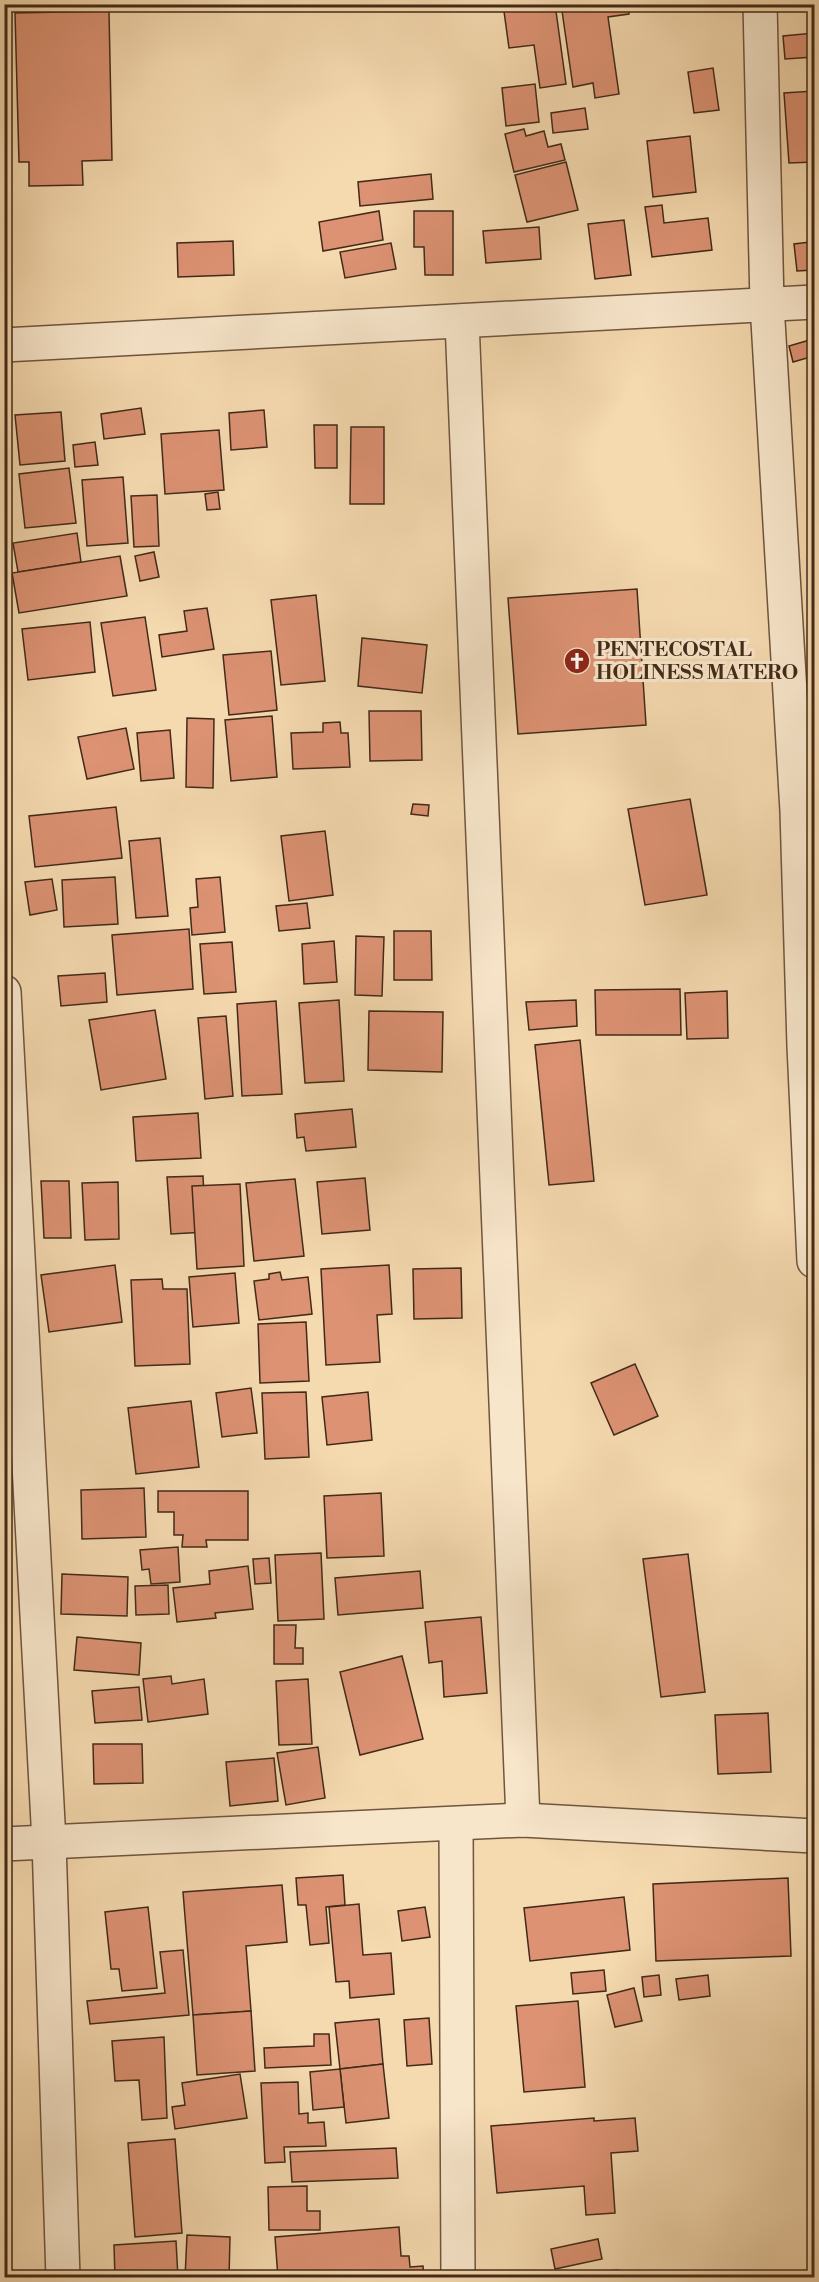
<svg xmlns="http://www.w3.org/2000/svg" width="819" height="2282" viewBox="0 0 819 2282" font-family="'Libre Bodoni',serif">
	<rect width="100%" height="100%" fill="#f5d9af"/>
	<filter id="stains"><feTurbulence type="fractalNoise" baseFrequency=".00333" numOctaves="4"/><feColorMatrix values="0 0 0 0 .2 0 0 0 0 .09 0 0 0 0 .02 0 0 0 .5 -.17"/></filter>
	<radialGradient id="worn" r=".72"><stop offset=".6" stop-color="#630" stop-opacity="0"/><stop offset="1" stop-color="#630" stop-opacity=".3"/></radialGradient>
	<!-- building -->
	<g fill="#dc9273" stroke="#422a18" stroke-width="1.5">
		<path d="M503,4H555L566,84L540,88L534,45L509,48Z"/>
		<path d="M561,4H628L629,14L608,17L619,94L595,98L593,83L573,87Z"/>
		<path d="M109,11L112,160L82,161L83,185L29,186V162H19L15,13Z"/>
		<path d="M814,33V57L785,59L783,36Z"/>
		<path d="M713,68L719,110L694,113L688,72Z"/>
		<path d="M535,84L539,122L506,126L502,88Z"/>
		<path d="M814,91V162L789,163L784,93Z"/>
		<path d="M585,108L588,129L553,133L551,113Z"/>
		<path d="M524,129L526,136L544,131L548,147L561,144L565,160L514,172L505,134Z"/>
		<path d="M690,136L696,192L653,197L647,141Z"/>
		<path d="M566,162L578,210L527,222L515,175Z"/>
		<path d="M431,174L433,199L360,206L358,182Z"/>
		<path d="M662,205L664,223L708,218L712,250L652,257L645,207Z"/>
		<path d="M379,211L383,240L323,251L319,222Z"/>
		<path d="M414,211H453V275H425L424,247H414Z"/>
		<path d="M624,220L631,275L595,279L588,224Z"/>
		<path d="M539,227L541,259L486,263L483,231Z"/>
		<path d="M233,241L234,275L178,277L177,243Z"/>
		<path d="M810,242L813,270L797,271L794,244Z"/>
		<path d="M391,243L396,269L345,278L340,252Z"/>
		<path d="M813,339L814,356L793,362L789,346Z"/>
		<path d="M141,408L145,434L104,439L101,414Z"/>
		<path d="M264,410L267,447L231,450L229,413Z"/>
		<path d="M61,412L65,461L20,465L15,415Z"/>
		<path d="M314,425H337V468H315Z"/>
		<path d="M351,427H384V504H350Z"/>
		<path d="M219,430L224,490L165,494L161,434Z"/>
		<path d="M95,442L98,465L75,467L73,445Z"/>
		<path d="M69,468L76,523L25,528L19,474Z"/>
		<path d="M123,477L128,543L87,546L82,480Z"/>
		<path d="M218,492L220,509L207,510L205,494Z"/>
		<path d="M157,495L159,546L134,547L131,496Z"/>
		<path d="M77,533L81,562L18,572L13,543Z"/>
		<path d="M154,552L159,577L140,581L135,556Z"/>
		<path d="M120,556L127,596L19,613L12,573Z"/>
		<path d="M637,589L646,725L518,734L508,598Z"/>
		<path d="M316,595L325,681L281,685L271,600Z"/>
		<path d="M207,608L214,649L162,657L159,635L187,631L184,611Z"/>
		<path d="M145,617L156,690L113,696L101,623Z"/>
		<path d="M90,622L95,672L28,680L22,629Z"/>
		<path d="M362,638L427,645L422,693L358,686Z"/>
		<path d="M271,651L277,710L229,715L223,655Z"/>
		<path d="M369,711H421L422,760L370,761Z"/>
		<path d="M272,716L277,777L231,781L225,720Z"/>
		<path d="M187,718L214,719L213,788L186,787Z"/>
		<path d="M340,722L341,733H348L350,767L293,769L291,733L323,732V723Z"/>
		<path d="M126,728L134,769L87,779L78,737Z"/>
		<path d="M170,730L174,778L141,781L137,733Z"/>
		<path d="M690,799L707,895L645,905L628,809Z"/>
		<path d="M413,804L429,805L428,816L411,814Z"/>
		<path d="M116,807L122,858L35,867L29,816Z"/>
		<path d="M325,831L333,895L289,901L281,836Z"/>
		<path d="M160,838L168,916L136,918L129,841Z"/>
		<path d="M115,877L118,924L64,927L62,880Z"/>
		<path d="M220,877L225,932L192,935L190,908L198,907L196,879Z"/>
		<path d="M52,879L57,910L30,915L25,882Z"/>
		<path d="M307,903L310,928L279,931L276,906Z"/>
		<path d="M189,929L193,989L117,995L112,935Z"/>
		<path d="M394,931H431L432,980H394Z"/>
		<path d="M356,936L384,937L382,996L355,995Z"/>
		<path d="M334,941L337,982L304,984L302,944Z"/>
		<path d="M232,942L236,992L204,994L200,944Z"/>
		<path d="M105,973L107,1002L61,1006L58,976Z"/>
		<path d="M680,989L681,1035H596L595,990Z"/>
		<path d="M727,991L728,1038L687,1039L685,993Z"/>
		<path d="M339,1000L344,1081L305,1083L299,1003Z"/>
		<path d="M576,1000L577,1026L529,1030L526,1002Z"/>
		<path d="M276,1001L282,1094L242,1096L237,1004Z"/>
		<path d="M155,1010L166,1079L101,1090L89,1020Z"/>
		<path d="M369,1011L443,1012L442,1072L368,1070Z"/>
		<path d="M226,1016L233,1096L205,1099L198,1018Z"/>
		<path d="M580,1040L594,1181L549,1185L535,1045Z"/>
		<path d="M352,1109L356,1147L306,1151L304,1137L297,1138L295,1114Z"/>
		<path d="M198,1113L201,1158L136,1161L133,1117Z"/>
		<path d="M203,1176L206,1232L171,1234L167,1177Z"/>
		<path d="M365,1178L370,1230L322,1234L317,1182Z"/>
		<path d="M295,1179L304,1256L254,1261L246,1183Z"/>
		<path d="M41,1181H69L71,1238H44Z"/>
		<path d="M118,1182L119,1239L85,1240L82,1183Z"/>
		<path d="M240,1184L244,1266L197,1269L192,1186Z"/>
		<path d="M115,1265L122,1322L49,1332L41,1275Z"/>
		<path d="M389,1265L392,1314L377,1315L380,1362L326,1365L321,1269Z"/>
		<path d="M461,1268L462,1318L414,1319L413,1269Z"/>
		<path d="M280,1272L282,1280L308,1277L312,1314L259,1320L254,1281L269,1279V1274Z"/>
		<path d="M235,1273L239,1323L193,1327L189,1277Z"/>
		<path d="M162,1279L163,1289H187L190,1364L135,1366L131,1280Z"/>
		<path d="M306,1322L309,1381L260,1383L258,1324Z"/>
		<path d="M635,1364L658,1416L614,1435L591,1383Z"/>
		<path d="M251,1388L257,1433L222,1437L216,1393Z"/>
		<path d="M306,1392L309,1457L265,1459L262,1393Z"/>
		<path d="M368,1392L372,1440L327,1445L322,1397Z"/>
		<path d="M191,1401L199,1467L136,1474L128,1408Z"/>
		<path d="M144,1488L146,1537L82,1539L81,1490Z"/>
		<path d="M158,1491H248V1540H206L207,1547H182L183,1535H174V1512H158Z"/>
		<path d="M381,1493L384,1556L327,1558L324,1496Z"/>
		<path d="M178,1547L180,1582L151,1584L149,1569L142,1570L140,1550Z"/>
		<path d="M321,1553L324,1619L278,1621L275,1555Z"/>
		<path d="M688,1554L705,1692L661,1697L643,1559Z"/>
		<path d="M269,1558L271,1583L255,1584L253,1559Z"/>
		<path d="M248,1566L253,1609L215,1613L216,1618L177,1622L173,1588L210,1584L209,1571Z"/>
		<path d="M420,1571L423,1608L338,1615L335,1578Z"/>
		<path d="M62,1574L128,1577L127,1616L61,1614Z"/>
		<path d="M168,1585L169,1614L136,1615L135,1586Z"/>
		<path d="M481,1617L487,1693L444,1697L442,1661L429,1663L425,1622Z"/>
		<path d="M274,1625H296L295,1648H303V1664H274Z"/>
		<path d="M77,1637L141,1643L139,1675L74,1670Z"/>
		<path d="M402,1656L423,1739L360,1755L340,1672Z"/>
		<path d="M171,1676L172,1684L204,1679L208,1714L148,1722L143,1679Z"/>
		<path d="M308,1679L312,1744L279,1745L276,1681Z"/>
		<path d="M139,1687L142,1720L95,1723L92,1691Z"/>
		<path d="M768,1713L771,1772L718,1774L715,1715Z"/>
		<path d="M93,1744H142L143,1783L94,1784Z"/>
		<path d="M318,1747L325,1798L286,1805L277,1753Z"/>
		<path d="M274,1758L278,1801L230,1806L226,1762Z"/>
		<path d="M343,1875L345,1905L326,1907L329,1943L310,1945L306,1905H298L296,1878Z"/>
		<path d="M788,1878L791,1956L656,1961L653,1884Z"/>
		<path d="M282,1885L287,1942L246,1946L251,2011L193,2015L183,1892Z"/>
		<path d="M624,1897L630,1950L530,1961L524,1908Z"/>
		<path d="M359,1904L363,1955L391,1953L394,1994L350,1998L349,1981L336,1982L329,1907Z"/>
		<path d="M148,1907L157,1988L122,1991L119,1969H111L105,1912Z"/>
		<path d="M425,1907L430,1937L402,1941L398,1911Z"/>
		<path d="M183,1950L189,2015L90,2024L87,2001L165,1993L160,1952Z"/>
		<path d="M604,1970L606,1991L573,1994L571,1973Z"/>
		<path d="M659,1975L661,1995L644,1997L642,1977Z"/>
		<path d="M708,1975L710,1996L679,2000L676,1979Z"/>
		<path d="M634,1988L642,2021L615,2027L607,1995Z"/>
		<path d="M578,2001L585,2087L524,2092L516,2006Z"/>
		<path d="M251,2011L255,2071L197,2075L193,2015Z"/>
		<path d="M429,2018L432,2064L407,2066L404,2020Z"/>
		<path d="M379,2019L383,2064L340,2069L335,2023Z"/>
		<path d="M314,2034H329L331,2065L265,2068L264,2048L314,2046Z"/>
		<path d="M164,2037L167,2118L142,2120L139,2080L115,2081L112,2041Z"/>
		<path d="M383,2064L389,2118L346,2123L340,2069Z"/>
		<path d="M340,2069L344,2107L313,2110L310,2072Z"/>
		<path d="M240,2074L247,2118L175,2129L172,2107L185,2105L182,2083Z"/>
		<path d="M298,2082L299,2114L308,2113V2123L324,2122L326,2146L284,2147L285,2162L265,2163L261,2083Z"/>
		<path d="M594,2118V2121L635,2118L638,2151L611,2153L615,2213L586,2215L584,2186L497,2193L491,2126Z"/>
		<path d="M175,2139L182,2233L135,2237L128,2143Z"/>
		<path d="M396,2148L398,2178L292,2182L290,2152Z"/>
		<path d="M307,2186V2211H320V2230H269L268,2187Z"/>
		<path d="M399,2227L401,2256H409L410,2267L423,2266L424,2278H278L275,2237Z"/>
		<path d="M187,2235L230,2237L229,2278H185Z"/>
		<path d="M598,2239L602,2259L555,2269L551,2249Z"/>
		<path d="M176,2241L178,2278H115L114,2245Z"/>
		<path d="M618,2270L619,2278H502Z"/>
	</g>
	<g fill="none" stroke-linecap="round" stroke-linejoin="round">
		<!-- minor casing -->
		<g stroke="#6f563e" stroke-width="36">
			<g id="minor">
				<path d="M760,4L767,304L797,811L804,1046L814,1261"/>
				<path d="M462,321L523,1820"/>
				<path d="M4,345L814,302"/>
				<path d="M4,992L49,1842L63,2278"/>
				<path d="M456,1824L458,2278"/>
				<path d="M4,1844L523,1820L814,1836"/>
			</g>
		</g>
		<!-- minor -->
		<use href="#minor" stroke="#f8e6cb" stroke-width="33"/>
	</g>
	<!-- icons -->
	<defs>
		<g id="church-disc" transform="scale(1.35)"><circle r="9.5" fill="#8f2418" stroke="#f8e6cb"/><path d="M-1.2-6h2.4v3.5h3.3v2.4h-3.3V6h-2.4V-.1h-3.3v-2.4h3.3Z" fill="#fff"/></g>
	</defs>
	<g fill-rule="evenodd">
		<use href="#church-disc" x="577" y="661"/>
	</g>
	<g text-anchor="middle" dominant-baseline="central" stroke-width="6" stroke-linejoin="round" paint-order="stroke">
		<!-- poi labels -->
		<g font-size="20" font-weight="bold" fill="#422a18" stroke="#f8e6cb" text-anchor="start">
			<text x="596" y="650">PENTECOSTAL<tspan x="596" dy="23">HOLINESS MATERO</tspan></text>
		</g>
	</g>
	<!-- margin -->
	<rect width="819" height="2282" fill="none" stroke="#f5d9af" stroke-width="24"/>
	<rect x="6" y="6" width="807" height="2270" fill="none" stroke="#422a18" stroke-width="3"/>
	<rect x="12" y="12" width="795" height="2258" fill="none" stroke="#422a18" stroke-width="1.5"/>
	<rect width="100%" height="100%" filter="url(#stains)"/>
	<rect width="100%" height="100%" fill="url(#worn)"/>
</svg>
